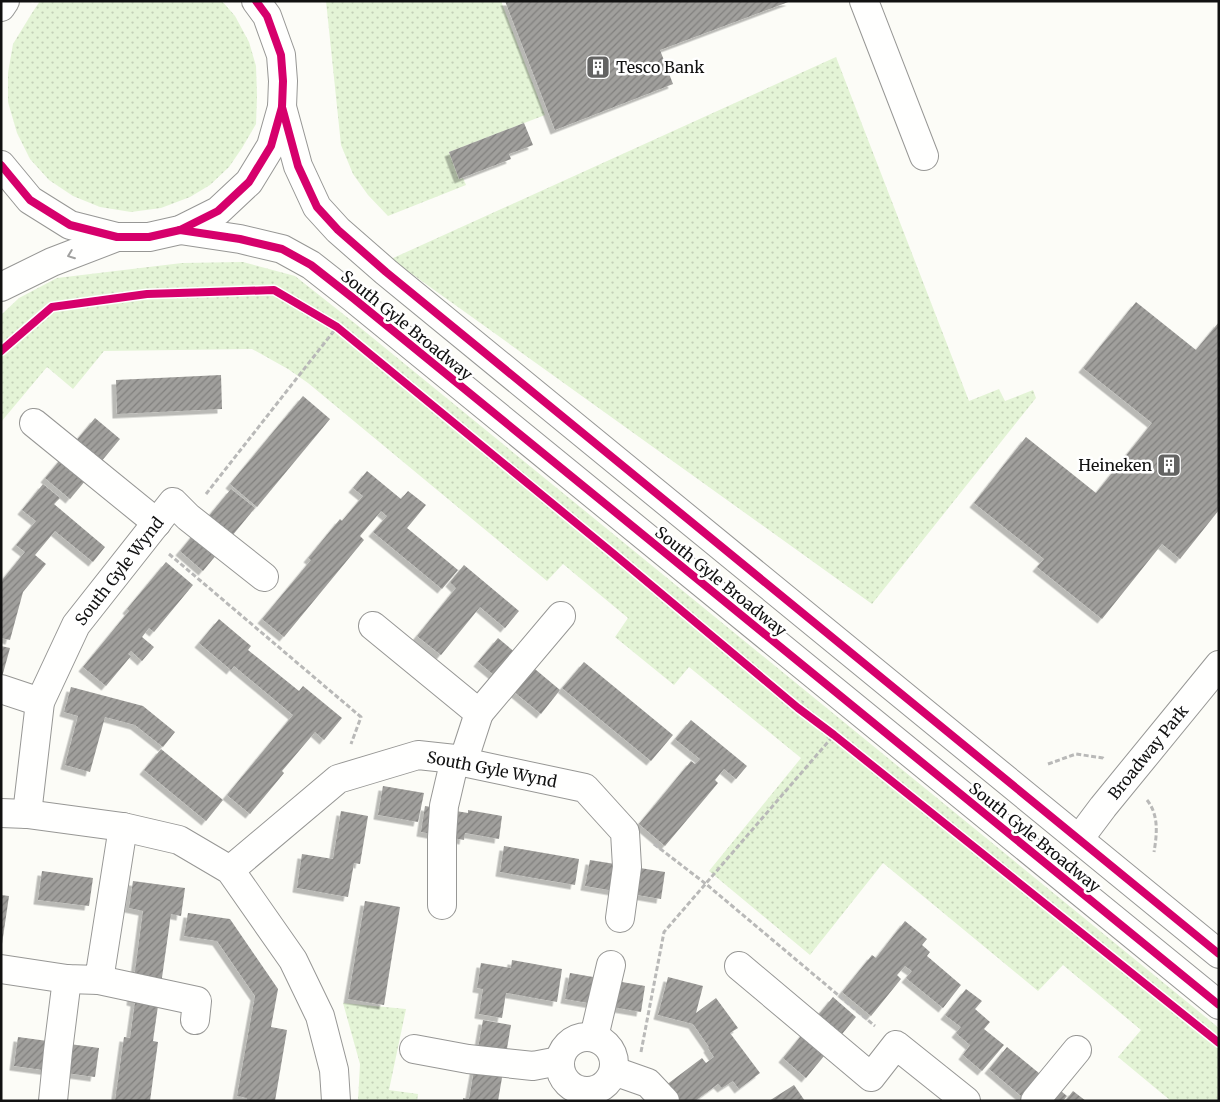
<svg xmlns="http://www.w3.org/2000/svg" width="1220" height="1102" viewBox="0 0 1220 1102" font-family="Merriweather,serif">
	<defs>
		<pattern id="grass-dots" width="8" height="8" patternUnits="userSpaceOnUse" patternTransform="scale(1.25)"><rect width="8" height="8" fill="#e4f4d6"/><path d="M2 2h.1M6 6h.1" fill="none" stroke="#c3d0b7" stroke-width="1.8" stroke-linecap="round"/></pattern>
		<pattern id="building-hatch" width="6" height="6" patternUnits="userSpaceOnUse" patternTransform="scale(1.25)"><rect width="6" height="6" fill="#a09f9c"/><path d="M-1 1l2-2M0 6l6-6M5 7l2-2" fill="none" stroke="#81807e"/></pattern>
		<filter id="shadow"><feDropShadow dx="-4.5" dy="4.5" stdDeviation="0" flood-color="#0004"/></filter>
	</defs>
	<rect width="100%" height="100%" fill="#fcfcf7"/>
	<!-- grass -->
	<g fill="url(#grass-dots)">
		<path d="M40,1H222L235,16L249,42L256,66L257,96L256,124L242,148L229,167L210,185L190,197L161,208L131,212L100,207L73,196L49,180L30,159L17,133L8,102V73L13,44L32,13Z"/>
		<path d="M326,1H501L545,115L449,152L459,179L463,178L466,185L388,216L368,195L353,174L341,145Z"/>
		<path d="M836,57L969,401L999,389L1005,401L1033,390L1036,398L872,604L391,259Z"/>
		<path d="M243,262L295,276L357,325L1219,1028V1101H1171L1118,1057L1141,1030L1063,965L1038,991L883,863L810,955L709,871L801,758L689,667L674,685L615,637L628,618L563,564L547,581L308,383L288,369L252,349L104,351L73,389L47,367L1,422V315L19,298L57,278L182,263Z"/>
		<path d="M343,1003L406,1009L389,1090L418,1094L417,1101H358L360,1064Z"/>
	</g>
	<!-- building -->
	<g fill="url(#building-hatch)" filter="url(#shadow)">
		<path d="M505,1H791L660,50L673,84L555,130Z"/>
		<path d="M524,123L533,145L509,154L511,159L459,179L449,152Z"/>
		<path d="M1136,302L1196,350L1219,322V510L1180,559L1162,544L1102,619L1037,567L1044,559L974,503L1026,437L1096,493L1152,423L1083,368Z"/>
		<path d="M221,375L222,409L117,414L116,380Z"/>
		<path d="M303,396L330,419L257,507L230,484Z"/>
		<path d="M95,418L120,439L70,499L45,478Z"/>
		<path d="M367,471L401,499L408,491L426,505L407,528L458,570L442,589L373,532L387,516L381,511L360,536L364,540L284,637L262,619L311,560L308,558L340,519L342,521L363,496L353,488Z"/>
		<path d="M43,484L60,498L54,504L105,547L93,562L55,531L35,555L46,564L23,592L10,640L1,638V585L3,579L25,552L16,545L36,521L22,510Z"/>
		<path d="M231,489L255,508L203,571L180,551Z"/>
		<path d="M166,562L193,585L154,632L149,628L142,637L154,647L142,661L131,651L128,654L131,656L106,686L83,667L129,611L127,609Z"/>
		<path d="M464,565L519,611L505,628L480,607L441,655L417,636L456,588L450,582Z"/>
		<path d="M219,619L251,646L248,650L299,691L303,686L342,718L324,740L315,732L282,771L284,773L250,814L227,795L293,715L234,666L231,670L199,643Z"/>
		<path d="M498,638L560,690L541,714L478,662Z"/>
		<path d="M1,646L10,648L2,677H1Z"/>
		<path d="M584,662L673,735L651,761L562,688Z"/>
		<path d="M71,687L143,706L175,732L163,747L135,725L105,717L90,772L65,765L78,716L64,712Z"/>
		<path d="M691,720L747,766L736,779L724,769L715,780L718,783L665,846L639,824L691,761L695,764L700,759L675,739Z"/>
		<path d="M161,749L223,800L206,821L144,770Z"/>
		<path d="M383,786L424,793L418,822L378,815Z"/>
		<path d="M425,806L468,813V810L502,816L499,839L465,833L464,840L421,832Z"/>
		<path d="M341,811L368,816L360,864L354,863L348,897L297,888L302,854L333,859Z"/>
		<path d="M504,846L579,859L575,885L500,872Z"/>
		<path d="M590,860L665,872L661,899L585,886Z"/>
		<path d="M42,871L93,878L89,906L38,900Z"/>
		<path d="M133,881L185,888L181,916L171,914L153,1041L158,1042L150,1101H115L124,1037L130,1038L135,1002L131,1001L143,911L129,908Z"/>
		<path d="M1,895L9,896L2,944H1Z"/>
		<path d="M365,901L400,907L384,1005L348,999Z"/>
		<path d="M188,913L230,919L278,989L271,1027L287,1030L275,1101H247V1098L237,1096L255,996L217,941L184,936Z"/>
		<path d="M905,921L927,939L922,945L930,952L927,956L961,985L943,1008L906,978L912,971L905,966L897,975L901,979L871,1016L842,992L872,955L876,958Z"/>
		<path d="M512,960L562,969L557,1002L506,993L502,1018L479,1014L483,989L477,988L481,963L511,968Z"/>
		<path d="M570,973L645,986L641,1012L565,999Z"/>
		<path d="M668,977L703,986L696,1013L716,998L738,1028L730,1033L760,1073L739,1089L733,1081L722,1088L718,1084L695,1101H645L702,1058L706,1063L714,1057L708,1048L709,1047L693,1024L658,1015Z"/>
		<path d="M966,989L982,1001L975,1009L990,1022L984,1029L1004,1045L982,1071L963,1055L970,1045L956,1033L961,1027L945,1015Z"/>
		<path d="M833,997L856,1017L806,1078L783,1058Z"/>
		<path d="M483,1020L511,1025L498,1101H463V1098L469,1099Z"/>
		<path d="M18,1037L99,1048L95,1077L14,1066Z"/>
		<path d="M1007,1047L1067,1096L1063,1101H1027L989,1069Z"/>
		<path d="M794,1085L805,1101H769Z"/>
		<path d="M1073,1091L1086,1101H1065Z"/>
	</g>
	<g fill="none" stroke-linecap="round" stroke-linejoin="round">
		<!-- minor casing -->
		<g stroke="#979795" stroke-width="30">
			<g id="minor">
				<path d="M864,1L924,156"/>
				<path d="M1,7L5,1"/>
				<path d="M282,107L298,166L317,207L338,230L386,272L1219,954"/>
				<path d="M1,165L30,200L70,225L117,237H149L180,230L218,211L249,182L271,146L282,107L283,81L281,55L267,16L256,1"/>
				<path d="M180,230L240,239L282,249L311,265L353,298L1219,1005"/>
				<path d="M1,287L52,262L117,237"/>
				<path d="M34,423L157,523"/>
				<path d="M373,626L479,713L463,762"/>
				<path d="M1,689L40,702"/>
				<path d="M479,713L561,616"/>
				<path d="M1,813L27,814L123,827L179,840L230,870L293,960L320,1016L334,1070L336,1101"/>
				<path d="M27,814L40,702L76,625L173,502L188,517L264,577"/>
				<path d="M1079,839L1103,807L1219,665"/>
				<path d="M230,870L338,779L418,755L455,759L463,762L585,788L625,832L627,867L620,918"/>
				<path d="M442,905V837L444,806L455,759"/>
				<path d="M739,966L871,1077L896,1045L966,1101"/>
				<path d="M1,969L67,979L99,980L123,827"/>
				<path d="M99,980L197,1001L195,1020"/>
				<path d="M594,1037L611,965"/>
				<circle cx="587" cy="1064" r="27"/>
				<path d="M414,1049L468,1059L533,1066L559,1061"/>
				<path d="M614,1071L648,1083L665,1101"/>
				<path d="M53,1101L58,1051L67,979"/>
				<path d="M1035,1101L1077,1050"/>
			</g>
		</g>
		<!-- path -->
		<g stroke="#b9b9b8" stroke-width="3" stroke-dasharray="5 2.5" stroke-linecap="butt">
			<path d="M206,494L337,327"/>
			<path d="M169,554L361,717L351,744"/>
			<path d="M798,708L803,701"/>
			<path d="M1048,764L1076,754L1103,758L1105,760"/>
			<path d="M1147,800C1159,815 1157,834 1154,852"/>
			<path d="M654,844L706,884L875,1026"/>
			<path d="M641,1052L664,932L834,735"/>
		</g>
		<!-- minor -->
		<use href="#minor" stroke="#fffffe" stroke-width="28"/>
		<!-- cycleway casing -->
		<g stroke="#fff" stroke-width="11">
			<g id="cycleway">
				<path d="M282,107L298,166L317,207L338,230L386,272L1219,954"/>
				<path d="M1,165L30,200L70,225L117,237H149L180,230L218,211L249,182L271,146L282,107L283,81L281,55L267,16L256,1"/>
				<path d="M180,230L240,239L282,249L311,265L353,298L1219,1005"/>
				<path d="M1,351L52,307L147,294L274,290L337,327L615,555L798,708L834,735L1219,1043"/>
			</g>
		</g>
		<!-- cycleway -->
		<use href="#cycleway" stroke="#d6006c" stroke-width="8"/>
	</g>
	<!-- one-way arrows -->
	<defs><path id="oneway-chevron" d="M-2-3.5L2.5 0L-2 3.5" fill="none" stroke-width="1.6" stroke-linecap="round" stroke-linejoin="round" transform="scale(1.25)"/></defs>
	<use stroke="#a0a09f" href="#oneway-chevron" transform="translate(71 255) rotate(159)"/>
	<!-- icons -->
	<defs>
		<g id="building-square" transform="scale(1.25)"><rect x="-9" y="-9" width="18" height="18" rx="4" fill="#636362" stroke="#fff"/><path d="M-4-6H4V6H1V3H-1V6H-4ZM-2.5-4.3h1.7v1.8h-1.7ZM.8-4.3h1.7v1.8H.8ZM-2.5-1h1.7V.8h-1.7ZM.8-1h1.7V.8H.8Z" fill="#fff"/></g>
	</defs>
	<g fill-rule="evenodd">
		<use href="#building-square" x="598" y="67"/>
		<use href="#building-square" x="1169" y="465"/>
	</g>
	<g text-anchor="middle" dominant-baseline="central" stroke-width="5" stroke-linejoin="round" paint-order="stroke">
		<!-- poi labels -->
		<g font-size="16" fill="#111" stroke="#fff" text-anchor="start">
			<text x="616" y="67">Tesco Bank</text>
			<text x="1152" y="465" text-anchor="end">Heineken</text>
		</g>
		<!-- street labels -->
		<g font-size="16" fill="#111" stroke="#fff">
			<text transform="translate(407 325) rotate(39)">South Gyle Broadway</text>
			<text transform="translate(119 571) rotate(-52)">South Gyle Wynd</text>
			<text transform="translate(721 581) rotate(39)">South Gyle Broadway</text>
			<text transform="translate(1148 752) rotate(-51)">Broadway Park</text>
			<text transform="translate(492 769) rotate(11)">South Gyle Wynd</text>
			<text transform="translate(1035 837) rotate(39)">South Gyle Broadway</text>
		</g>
	</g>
	<!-- border -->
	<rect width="1220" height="1102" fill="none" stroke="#111111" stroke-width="5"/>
</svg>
